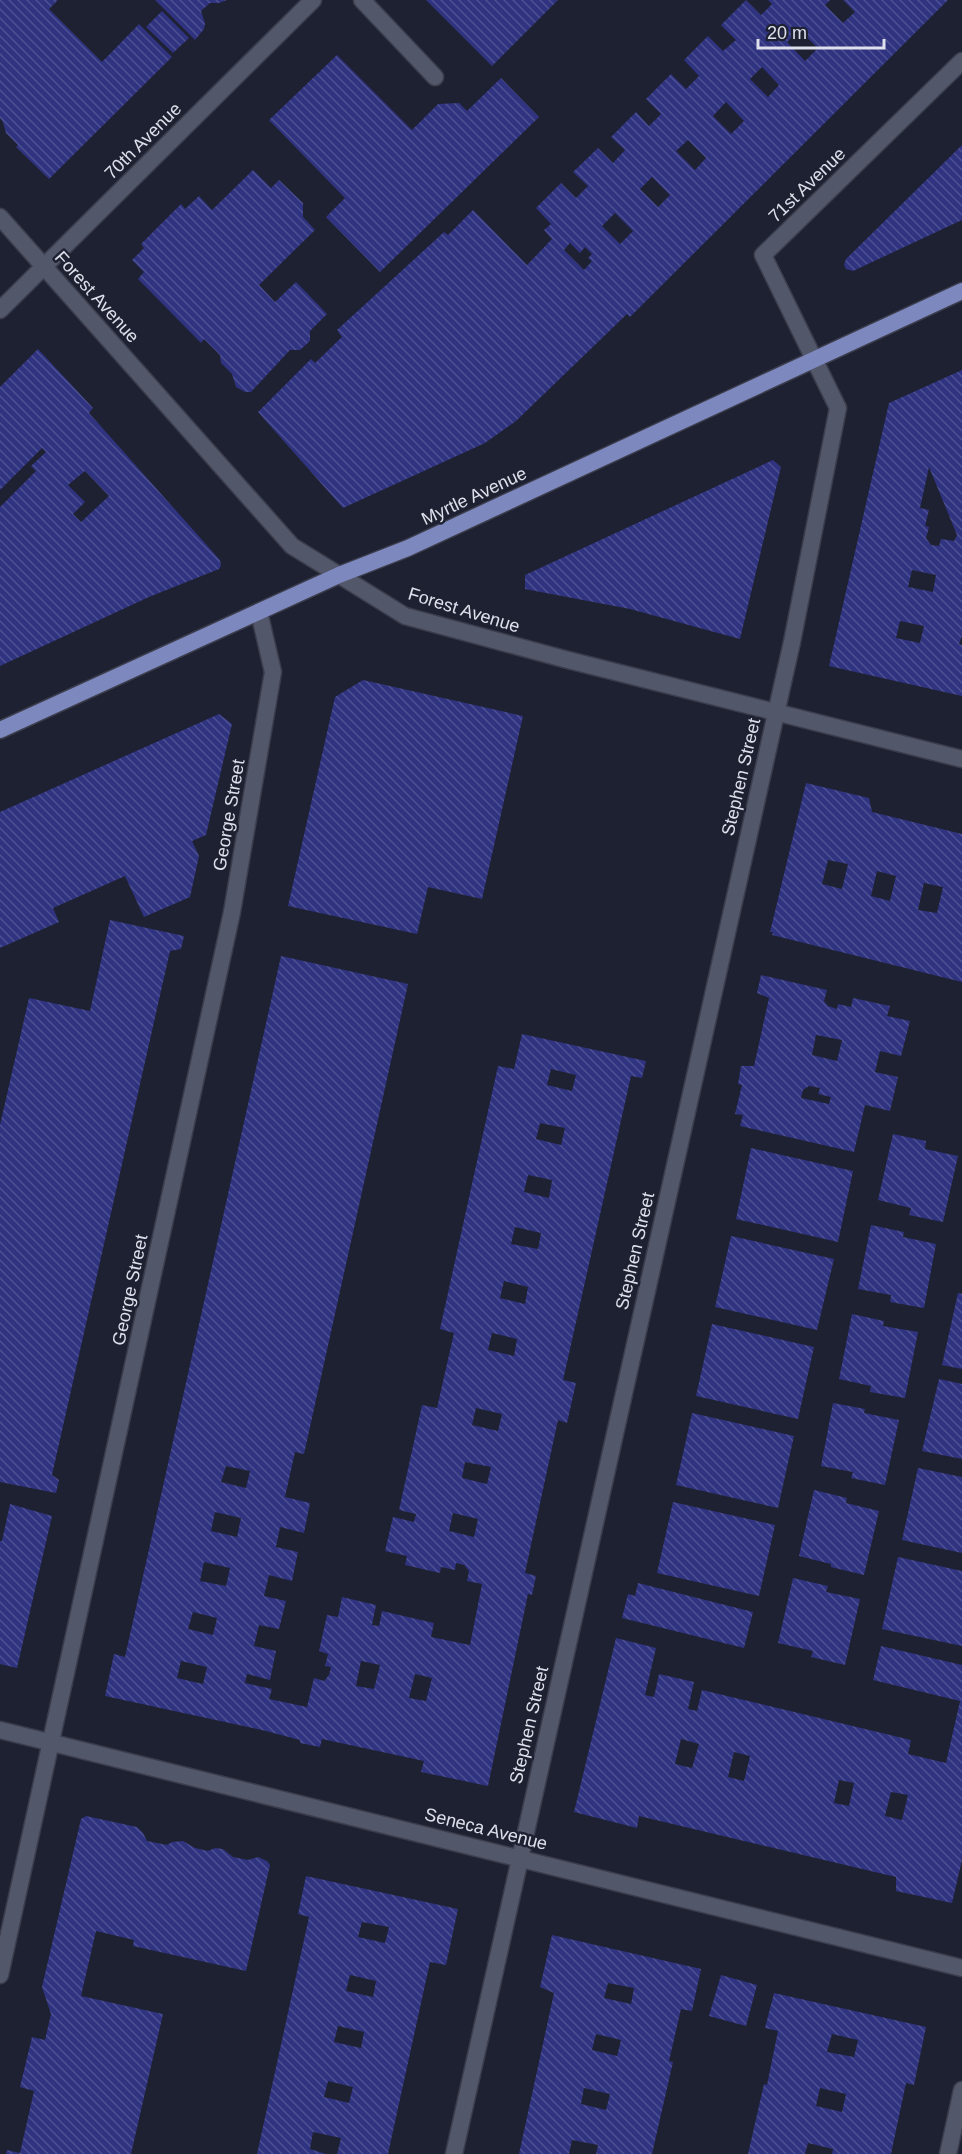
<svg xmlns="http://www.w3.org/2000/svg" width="962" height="2154" viewBox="0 0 962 2154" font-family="Helvetica,sans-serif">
	<defs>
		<pattern id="building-back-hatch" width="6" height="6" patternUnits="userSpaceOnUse" patternTransform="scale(1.5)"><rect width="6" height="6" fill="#2f3380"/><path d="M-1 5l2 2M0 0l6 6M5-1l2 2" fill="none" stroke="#4d5092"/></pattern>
	</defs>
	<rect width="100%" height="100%" fill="#1e2131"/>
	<!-- building -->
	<g fill="url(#building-back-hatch)" fill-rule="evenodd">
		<path d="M0,0H58L49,9L102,62L139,24L172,57L49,179L16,147L18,145L6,133L3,122L0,118Z"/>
		<path d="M155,0H227L219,3H210L201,11L205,23L204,29L195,40Z"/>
		<path d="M426,0H558L492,66Z"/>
		<path d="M746,0L761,15L772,4L768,0H830L825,5L843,23L855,12L843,0H948L630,317L627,314L516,421L485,443L343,508L258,412L311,359L315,363L342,337L337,330L444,232L448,235L473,210L527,265L552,239L544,230L551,224L536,208L561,183L576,198L588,186L573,172L598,148L613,163L625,150L611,137L636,112L649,126L661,114L646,99L671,74L686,89L699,76L684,60L708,36L723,51L736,40L721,25ZM799,30L818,48L805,61L787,42ZM762,67L779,85L768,97L750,79ZM726,102L744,121L731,134L713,116ZM688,140L706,158L695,170L676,151ZM652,177L670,195L658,207L640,189ZM615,213L633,231L620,244L602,226ZM570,243L580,253L585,247L592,254L588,258L592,261L584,270L564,250Z"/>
		<path d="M162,11L189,38L173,53L146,27Z"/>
		<path d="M337,55L412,130L438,104L459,103L467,111L501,78L539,117L380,272L326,217L345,198L269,120Z"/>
		<path d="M962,145V220L853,271L846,269L844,265L846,259Z"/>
		<path d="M253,170L271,188L279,180L303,203V217L315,230L259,285L275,302L296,282L327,314L310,331V341L300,350H290L251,392H245L236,387L232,374L221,363L220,355L204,339L201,343L138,279L144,272L132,260L144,248L141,244L181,204L185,209L199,196L212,210Z"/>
		<path d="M38,349L93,408L89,413L220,560L221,566L219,569L149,597L0,666V507L36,471L31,466L46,452L42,448L0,490V387ZM85,471L109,496L81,522L73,514L85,502L68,485Z"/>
		<path d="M962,370V636L959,644L962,645V696L829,666L889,403ZM929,467L957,535L954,541L941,539L939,546L931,545L926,538L929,527L925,526L929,510L920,508ZM912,570L936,575L933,592L908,587ZM900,621L924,626L920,643L896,638Z"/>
		<path d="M773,460L781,467L740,639L630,609L525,589V575Z"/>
		<path d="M363,680L523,716L482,899L428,887L417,934L288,906L335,697Z"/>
		<path d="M219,714L232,724L206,835L192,841L199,856L190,897L144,917L125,876L53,908L59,922L0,948V812Z"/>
		<path d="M806,783L869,798L872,812L962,834V982L772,935L773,932H770ZM828,860L848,864L842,889L822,884ZM877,871L896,876L890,901L871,896ZM924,883L943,887L937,913L918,910Z"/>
		<path d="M110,920L184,936L181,949L170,951L52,1475L59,1480L56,1493L0,1482V1125L29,998L90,1011Z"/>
		<path d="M281,956L408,984L304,1454L295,1452L285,1497L310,1503L304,1533L280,1527L276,1547L298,1552L292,1581L269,1575L264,1596L286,1601L279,1629L259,1625L254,1646L276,1651L270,1680L247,1674L245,1683L272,1689L269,1699L307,1707L314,1678L324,1681L329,1675L331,1667L325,1666L328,1654L319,1651L327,1615L338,1617L342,1597L376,1605L372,1625L379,1626L382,1611L434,1623L431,1637L470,1645L482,1584L467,1581L469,1571L464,1565L456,1563L455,1570L441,1567L440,1573L405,1565L407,1556L385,1551L393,1517L414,1522L416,1514L399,1510L422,1405L437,1408L454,1333L440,1329L498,1066L514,1069L522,1034L646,1061L642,1078L631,1076L568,1358L563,1380L576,1383L567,1423L558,1420L525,1573L536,1576L532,1595L528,1594L488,1786L421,1772L424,1761L322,1739L320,1747L300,1743V1740L262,1730L105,1696L114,1654L125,1657ZM551,1069L576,1075L572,1091L547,1085ZM540,1123L565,1128L561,1145L536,1139ZM528,1175L552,1180L549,1198L524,1192ZM515,1227L541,1233L538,1249L511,1244ZM504,1281L528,1287L525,1304L500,1298ZM492,1333L517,1339L514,1356L488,1350ZM476,1408L502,1414L498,1431L472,1425ZM465,1462L491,1467L487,1484L462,1478ZM226,1466L250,1471L246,1488L221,1482ZM215,1512L241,1518L237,1537L211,1531ZM453,1513L478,1519L474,1537L449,1531ZM204,1562L230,1568L226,1586L200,1581ZM193,1612L217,1618L213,1635L188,1629ZM181,1661L207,1667L203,1684L177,1678ZM361,1661L380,1665L374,1689L356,1686ZM415,1674L432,1678L426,1701L409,1698Z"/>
		<path d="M761,975L827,990L824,1001L828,1006L837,1009L838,1004L851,1007L853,998L890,1006L887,1016L910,1021L901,1056L880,1051L875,1072L898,1077L890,1111L865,1105L854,1152L740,1126L743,1115L735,1114L742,1085L738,1084L741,1066H754L769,998L757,993ZM816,1035L842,1040L837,1061L812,1055ZM809,1086L820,1088L818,1094L831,1097L829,1104L801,1098L803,1090Z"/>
		<path d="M893,1134L926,1141L925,1149L958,1156L943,1222L909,1215L911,1208L878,1200Z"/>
		<path d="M751,1148L853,1171L838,1242L736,1219Z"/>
		<path d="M871,1225L904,1232L903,1237L936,1244L924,1308L890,1302L891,1295L858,1289Z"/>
		<path d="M731,1236L834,1259L817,1330L715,1307Z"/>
		<path d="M958,1293L962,1294V1369L942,1365Z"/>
		<path d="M852,1314L884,1321L883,1326L918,1332L905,1398L870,1392L871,1386L839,1379Z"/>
		<path d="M712,1324L814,1347L798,1419L696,1396Z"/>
		<path d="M939,1379L962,1384V1459L922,1451Z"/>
		<path d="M833,1403L865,1409L864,1413L899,1420L885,1485L851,1478L853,1472L821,1466Z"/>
		<path d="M692,1413L794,1436L778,1508L676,1485Z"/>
		<path d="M918,1468L962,1477V1553L902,1540Z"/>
		<path d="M814,1490L847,1498L846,1503L879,1511L864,1575L831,1567V1564L799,1556Z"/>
		<path d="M673,1502L775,1525L759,1596L657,1573Z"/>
		<path d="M10,1504L52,1516L17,1668L0,1664V1541H2Z"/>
		<path d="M898,1557L962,1571V1646L882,1629Z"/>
		<path d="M793,1578L828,1586L826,1592L860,1599L845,1665L811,1657L813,1651L778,1643Z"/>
		<path d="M638,1583L753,1612L744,1648L622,1618L628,1594L635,1596Z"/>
		<path d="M616,1638L656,1648L645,1695L654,1697L659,1674L694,1682L688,1709L697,1711L702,1690L911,1740L908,1754L946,1763L960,1701L873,1680L881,1646L962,1665V1860L952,1903L896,1891V1877L639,1816L637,1828L574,1812ZM681,1739L699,1744L692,1768L675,1764ZM734,1752L750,1756L744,1781L728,1777ZM839,1780L854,1783L849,1806L834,1803ZM891,1792L908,1795L902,1820L885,1816Z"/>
		<path d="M86,1816L137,1827L143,1833L147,1841L167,1845L172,1842L183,1841L195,1848L208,1851L215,1848L223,1849L233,1857L248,1860L258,1857L267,1861L270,1865L246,1971L133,1946L134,1940L96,1931L81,1996L163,2014L131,2154H6L7,2150L20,2153L34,2091L20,2087L32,2037L45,2040L51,2014L42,1987L81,1819Z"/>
		<path d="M306,1876L458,1909L446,1965L430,1962L388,2154H337L341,2138L313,2132L310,2149L326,2154H257L309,1917L298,1914ZM362,1922L389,1927L385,1943L358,1937ZM350,1975L376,1981L373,1997L346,1991ZM338,2026L364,2032L361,2048L334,2042ZM328,2081L353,2087L349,2103L324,2097Z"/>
		<path d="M552,1935L701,1969L692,2011L681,2009L669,2061L673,2062L652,2154H596L598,2145L572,2140L569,2154H519L554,1993L540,1987ZM608,1983L634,1988L631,2004L604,1998ZM596,2034L621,2040L617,2056L592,2050ZM584,2088L610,2094L606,2110L581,2104Z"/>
		<path d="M721,1975L757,1985L746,2026L709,2016Z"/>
		<path d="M774,1993L926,2027L914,2085L906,2083L891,2154H832L833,2149L808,2143L805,2154H748L764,2084L767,2085L778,2031L765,2028ZM832,2034L858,2040L854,2057L827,2052ZM820,2088L846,2094L842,2112L816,2106Z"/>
	</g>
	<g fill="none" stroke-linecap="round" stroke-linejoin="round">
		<!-- service casing -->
		<g stroke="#3b3d4c" stroke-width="19">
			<path id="service" d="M362,0L435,77"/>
		</g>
		<!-- minor casing -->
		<g stroke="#3b3d4c" stroke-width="19">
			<g id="minor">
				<path d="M0,310L313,0"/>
				<path d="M339,575L405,616L568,660L962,759"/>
				<path d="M0,1730L962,1968"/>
				<path d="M0,1975L232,912L273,672L259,612"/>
				<path d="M454,2154L792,642L838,408L763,255L962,61"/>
				<path d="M948,2154L962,2090"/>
			</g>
		</g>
		<!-- tertiary casing -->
		<g stroke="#3b3d4c" stroke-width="19">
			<path id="tertiary" d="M0,217L292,546L339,575"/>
		</g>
		<!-- primary casing -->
		<g stroke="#3b3d4c" stroke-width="19">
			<path id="primary" d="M0,730L339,575L408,548L962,291"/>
		</g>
		<!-- service -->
		<use href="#service" stroke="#53576a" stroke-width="16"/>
		<!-- minor -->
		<use href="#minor" stroke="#53576a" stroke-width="16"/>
		<!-- tertiary -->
		<use href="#tertiary" stroke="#53576a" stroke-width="16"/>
		<!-- primary -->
		<use href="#primary" stroke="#7d88be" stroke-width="16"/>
	</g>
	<g text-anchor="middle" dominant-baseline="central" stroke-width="5" stroke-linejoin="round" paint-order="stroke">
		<!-- street labels -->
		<g font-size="18" fill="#dee0ec" stroke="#1e2131">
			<text transform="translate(143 141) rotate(-45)">70th Avenue</text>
			<text transform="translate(807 185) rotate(-44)">71st Avenue</text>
			<text transform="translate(97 297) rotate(48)">Forest Avenue</text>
			<text transform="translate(474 496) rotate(-25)">Myrtle Avenue</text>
			<text transform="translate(464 610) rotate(17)">Forest Avenue</text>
			<text transform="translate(741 777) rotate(-77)">Stephen Street</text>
			<text transform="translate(229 815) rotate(-80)">George Street</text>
			<text transform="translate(635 1251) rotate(-77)">Stephen Street</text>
			<text transform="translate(130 1290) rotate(-78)">George Street</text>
			<text transform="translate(529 1725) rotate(-77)">Stephen Street</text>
			<text transform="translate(486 1829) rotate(14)">Seneca Avenue</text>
		</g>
	</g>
	<!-- scale -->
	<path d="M758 39v9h126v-9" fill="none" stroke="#dee0ec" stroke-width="3"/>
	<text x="767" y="39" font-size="18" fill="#dee0ec" stroke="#1e2131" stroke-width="4.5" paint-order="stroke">20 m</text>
</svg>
